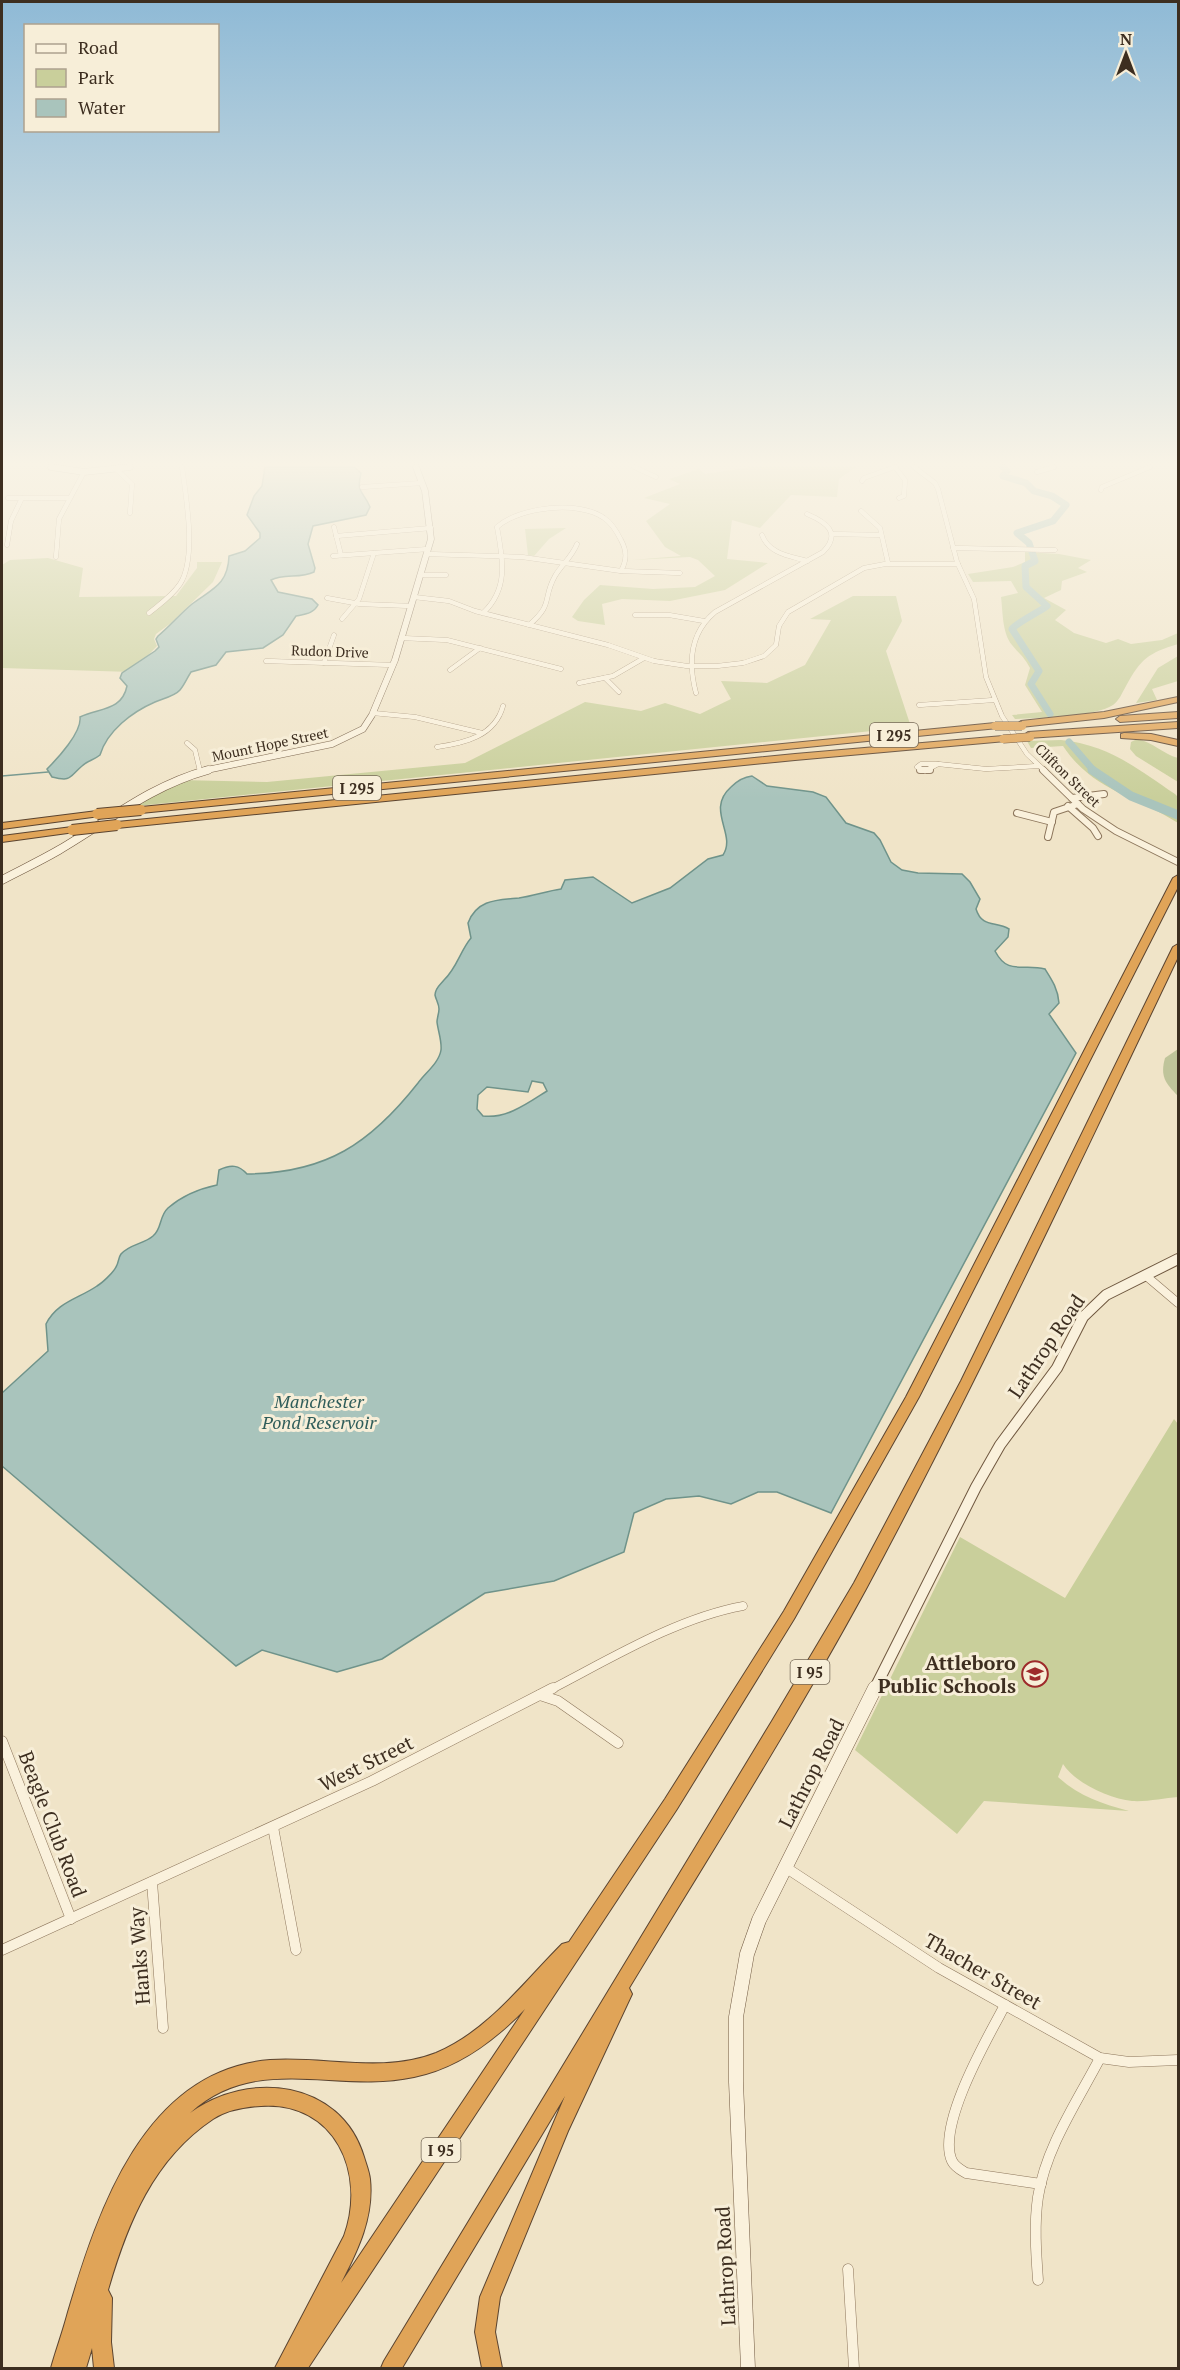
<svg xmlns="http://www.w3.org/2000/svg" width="1180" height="2370" viewBox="0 0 1180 2370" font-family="'PT Serif',serif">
	<rect width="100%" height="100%" fill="#f0e4c8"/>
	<!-- green -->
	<g fill="#c9cf9b">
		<path d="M751,467H856L839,479L837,497L791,495L760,528L732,520L727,559L768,563L725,590L670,601L622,599L602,604L605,625L578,621L572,617L584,600L600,585L653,589L695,587L715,576L698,560L690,557L632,560L681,556L665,547L646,521L670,504L644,498L680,484L669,479L699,469L705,474Z"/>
		<path d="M566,528L549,539L534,556L528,555L525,529Z"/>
		<path d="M1025,552L1059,554L1091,560L1078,568L1087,572L1062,581L1061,590L1044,598L1066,610L1055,620L1074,633L1106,643L1118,639L1131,644L1162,640L1178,633V644C1148,653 1141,659 1126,686C1122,693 1119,701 1113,705C1095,717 1038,718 1015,719L1012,715L1042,712L1025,685L1030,668C1023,655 1020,655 1012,645C1002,633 1003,612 1001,597L1018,593L1011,581L973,582L968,574L1013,567L1025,562Z"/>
		<path d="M48,558L83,568L79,597L176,596L197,568V562H222L213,582L171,623L156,634L154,639L157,646L132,672L2,668V565L10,560Z"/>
		<path d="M853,596H896L902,621L886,651L911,727L137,806L153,793L180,780L267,782L465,763L585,702L641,711L665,703L700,714L731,699L721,681L767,683L805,665L831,620L810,619Z"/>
		<path d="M1178,656V681L1152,689L1157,700L1136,703L1158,668Z"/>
		<path d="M1137,739C1153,742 1163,754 1178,758V782L1136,756L1130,749L1131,742Z"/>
		<path d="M1061,740C1109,745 1136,768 1175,794L1178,797V823C1135,795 1094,792 1063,746L1031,748L1027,741Z"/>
		<path d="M1174,1419L1178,1424V1797C1164,1798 1147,1802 1132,1801C1110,1799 1075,1783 1063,1764L1058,1777C1079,1796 1102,1804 1129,1811L984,1801L957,1834L855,1750L960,1537L1065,1598Z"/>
	</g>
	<!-- cemetery -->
	<path fill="#bfc49a" d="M1178,1049V1096C1165,1083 1160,1076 1165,1058Z"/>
	<!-- water -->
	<g fill="#a9c4bc" stroke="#6f938a" stroke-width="1.5" fill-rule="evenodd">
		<path d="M265,467H354L361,473C356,494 363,490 370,507L366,515L313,526L308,544L315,568L314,572C300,579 284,573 271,580L278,592L312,599L318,605C313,614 305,614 296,616L283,635L263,648L226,652L216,665L191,672C187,678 185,684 180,690C175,696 162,699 155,702C132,712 107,731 100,755C94,760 87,761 82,766C69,777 72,782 52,777L47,769C58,758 82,732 80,717C99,708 122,711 127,686L120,678L122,673L155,651L159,647L156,639L158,636C170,626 180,614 192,604C212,589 228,585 229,556L245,551L260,538V533L247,515L254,496L262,486Z"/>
		<path d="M752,776L767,786L813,792L826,797L846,823L874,833L880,840L891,862L902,870L918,873L962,874L970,882L980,899L976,909C982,928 995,921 1009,929L1008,937L995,951C1008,976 1023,963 1045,969C1052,980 1058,989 1059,1003L1049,1014L1076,1053L831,1513L777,1492H758L731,1504L699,1496L666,1499L634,1513L624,1552L554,1581L485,1593L382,1659L337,1672L262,1650L236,1666L2,1466V1393L48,1351L46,1324C57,1302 78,1299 97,1286C102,1283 113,1273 116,1267C119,1262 118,1258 121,1254C130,1244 144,1244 153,1236C162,1229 159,1216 168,1208C183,1195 198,1189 217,1185L219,1170C231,1164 239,1165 247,1174C326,1173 370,1144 418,1083C425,1073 439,1063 441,1050C442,1041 438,1031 437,1022C437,1018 439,1013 439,1009C439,1004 436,1000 435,995C435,988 440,985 444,980C457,968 460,951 471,938L468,923C477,899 498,900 519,898C533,896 547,891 561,889L565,880L593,877L632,903L670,888L708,859L723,855C737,834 705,810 731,787C737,781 743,777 752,776ZM532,1081L543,1083L547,1091C528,1103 507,1119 483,1116L477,1109L478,1095L487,1087L528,1092Z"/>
	</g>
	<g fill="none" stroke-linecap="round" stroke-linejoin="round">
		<!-- stream -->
		<path stroke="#6f938a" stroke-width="1.5" d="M2,776L48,772"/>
		<!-- river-far1 -->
		<g stroke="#a9c4bc" stroke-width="7">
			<path d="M1003,467L1007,471L1003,476L1026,483L1034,491L1052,496L1066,505L1053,521L1017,533L1029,543L1035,561L1025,566L1026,587L1047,606C1039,612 1016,623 1012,629L1039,671L1031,684L1050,714"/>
			<path d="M1069,742L1094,771"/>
		</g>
		<!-- river -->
		<path stroke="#a9c4bc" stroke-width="9" d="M1092,770L1131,796L1178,815"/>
		<!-- street-far3 casing -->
		<g stroke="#8d765c" stroke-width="5">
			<g id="street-far3">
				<path d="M634,467L656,477"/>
				<path d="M895,467L905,480L904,496L899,498"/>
				<path d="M914,467L935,483L938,489L957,562L974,599L986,677L1002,716L1027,754L1045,771"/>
				<path d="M116,469L132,484L130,513"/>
				<path d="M1037,472L1054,467"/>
				<path d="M862,481L864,478L895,467"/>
				<path d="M362,487L422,483"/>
				<path d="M1101,490L1102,487L1150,467"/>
				<path d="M8,498H69"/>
				<path d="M861,511L880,528L888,563"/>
				<path d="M334,527L341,555"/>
				<path d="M832,534L881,535"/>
				<path d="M762,535C769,554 790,556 807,561"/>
				<path d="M336,536L431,528"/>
				<path d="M7,545L11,521L22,498"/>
				<path d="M953,548L1055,550"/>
				<path d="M427,554L522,557L621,571L680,573"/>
				<path d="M333,556L428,549"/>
				<path d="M56,557L59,519L84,472"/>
				<path d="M420,575H446"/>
				<path d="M414,597L449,601L475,611L608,645L654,661L687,666H717L743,663L764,656L776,645L779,626L788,612L864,568L885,564H958"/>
				<path d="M327,598L360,604L411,606"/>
				<path d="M149,613C160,604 172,596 180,584C197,558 186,497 182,467"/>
				<path d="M483,613C509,589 503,559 497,527C519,507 579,500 604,518C612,523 617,532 621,540C627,551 627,560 621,571"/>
				<path d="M635,615H669L704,621"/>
				<path d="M342,619L359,599L374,553"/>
				<path d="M529,625C554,604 542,599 555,576C562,564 572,557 577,544"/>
				<path d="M401,638L447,640L561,669"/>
				<path d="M266,661L393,665"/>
				<path d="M324,663L334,635"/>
				<path d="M450,670L480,648"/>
				<path d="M605,678L619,692"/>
				<path d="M579,683L613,676L644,658"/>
				<path d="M696,693C688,663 690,633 715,612L823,552C842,533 826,522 807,514"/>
				<path d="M919,705L994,700"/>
				<path d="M373,713L415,717L482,733"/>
				<path d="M187,743L195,750L200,771"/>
				<path d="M437,747C465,743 495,736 503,706"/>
				<path d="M921,764H938L925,771L917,767Z"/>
				<path d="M938,764L986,769L1038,766"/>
			</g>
		</g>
		<!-- street-far2 casing -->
		<g stroke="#8d765c" stroke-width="8">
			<g id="street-far2">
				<path d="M920,770H930"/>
				<path d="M1043,770L1083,809L1116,831L1178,862"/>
				<path d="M1072,798L1104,794"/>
				<path d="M1068,806L1093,828L1098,836"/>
				<path d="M1017,813L1052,822"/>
				<path d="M1048,837L1054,812L1078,804"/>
			</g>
		</g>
		<!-- street-far1 casing -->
		<g stroke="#8d765c" stroke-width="9">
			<g id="street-far1">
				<path d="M1145,1275L1178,1303"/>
				<path d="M550,1690C610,1659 677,1618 743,1606"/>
			</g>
		</g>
		<!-- street casing -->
		<g stroke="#8d765c" stroke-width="11">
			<g id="street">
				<path d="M540,1695L558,1701L618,1743"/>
				<path d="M2,1741L71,1919"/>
				<path d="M273,1827L296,1950"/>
				<path d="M785,1867L939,1968L1100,2058L1129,2062L1178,2060"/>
				<path d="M152,1882L163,2028"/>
				<path d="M2,1950L372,1781L553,1688"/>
				<path d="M1005,2005C988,2037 936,2126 952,2161C955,2167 961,2170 966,2173L1041,2184"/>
				<path d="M848,2269L854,2368"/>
				<path d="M1038,2280C1036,2252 1034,2224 1038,2197C1046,2147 1077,2102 1100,2058"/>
			</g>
		</g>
		<!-- secondary-far3 casing -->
		<g stroke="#6f573f" stroke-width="7">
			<g id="secondary-far3">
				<path d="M51,467L84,472L130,467"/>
				<path d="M202,771L332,744L363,729L372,715L395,660L431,539L425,491L416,467"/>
			</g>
		</g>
		<!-- secondary-far2 casing -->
		<g stroke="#6f573f" stroke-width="9">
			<path id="secondary-far2" d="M2,880C21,870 40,861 59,850C110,820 150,786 208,770"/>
		</g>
		<!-- secondary-far1 casing -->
		<g stroke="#6f573f" stroke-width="12">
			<path id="secondary-far1" d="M874,1690L976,1487L1000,1445L1057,1368L1083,1317L1106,1295L1178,1259"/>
		</g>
		<!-- secondary casing -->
		<g stroke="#6f573f" stroke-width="15">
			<path id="secondary" d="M748,2368L736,2082V2017L747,1954L759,1920L875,1688"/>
		</g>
		<!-- highway casing -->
		<g stroke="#5b4430" stroke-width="2">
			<g id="highway">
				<path d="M1178,697V702L1104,718L1021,727L1017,724L1021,721L1104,712Z"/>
				<path d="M1178,712V718L1120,722L1116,719L1120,716Z"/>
				<path d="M1178,722V728L1028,738L1024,735L1028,732Z"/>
				<path d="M995,723L999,726L998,728L141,813L136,810L141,807Z"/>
				<path d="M1124,733L1151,734L1178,740V746L1151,740L1121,738V734Z"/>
				<path d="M1003,736L1006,737V741L795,760L117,828L112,825L117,822L795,754Z"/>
				<path d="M97,811L100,812V816L2,829V823Z"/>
				<path d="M72,827L77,830L75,832L2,842V836Z"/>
				<path d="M1178,875V887L919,1397L794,1619L677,1809L308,2368H275L344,2236C367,2173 335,2101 261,2106C244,2107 227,2110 213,2119C153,2159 127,2224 108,2290L112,2298L111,2342L114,2368H94L92,2348L86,2368H51C56,2350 63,2331 68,2312C98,2211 144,2070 270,2060C325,2056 383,2074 436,2053C488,2031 523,1983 562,1944L569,1942L665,1799L784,1611L906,1397L1173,878ZM525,2009L341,2283C358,2250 374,2217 370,2179C369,2171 366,2164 364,2157C341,2080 248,2070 190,2113C257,2052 336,2094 414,2077C458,2068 494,2041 525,2009Z"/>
				<path d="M1178,944V957C1077,1169 977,1382 866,1589C792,1725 709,1856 629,1988L632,1994L568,2131L500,2297L495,2332L502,2368H482L475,2332L480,2297L565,2096L402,2368H381L384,2361L772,1721L854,1583L961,1381L1173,947Z"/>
			</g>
		</g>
		<!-- street-far3 -->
		<use href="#street-far3" stroke="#faf1dc" stroke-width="4.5"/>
		<!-- street-far2 -->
		<use href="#street-far2" stroke="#faf1dc" stroke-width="6"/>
		<!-- street-far1 -->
		<use href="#street-far1" stroke="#faf1dc" stroke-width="8"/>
		<!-- street -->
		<use href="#street" stroke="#faf1dc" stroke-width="10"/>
		<!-- secondary-far3 -->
		<use href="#secondary-far3" stroke="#faf1dc" stroke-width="6"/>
		<!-- secondary-far2 -->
		<use href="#secondary-far2" stroke="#faf1dc" stroke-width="8"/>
		<!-- secondary-far1 -->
		<use href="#secondary-far1" stroke="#faf1dc" stroke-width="10"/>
		<!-- secondary -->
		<use href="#secondary" stroke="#faf1dc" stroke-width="14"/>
		<!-- highway -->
		<use href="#highway" fill="#e0a458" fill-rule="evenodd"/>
		<!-- highway-bridge-far1 casing -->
		<g stroke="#5b4430" stroke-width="9" stroke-linecap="butt">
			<g id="highway-bridge-far1">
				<path d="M995,726H1022"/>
				<path d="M1003,739L1030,737"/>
			</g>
		</g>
		<!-- highway-bridge casing -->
		<g stroke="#5b4430" stroke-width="12" stroke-linecap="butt">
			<g id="highway-bridge">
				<path d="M97,814L141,810"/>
				<path d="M72,830L117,825"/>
			</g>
		</g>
		<!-- highway-bridge-far1 -->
		<use href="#highway-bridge-far1" stroke="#e0a458" stroke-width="8"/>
		<!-- highway-bridge -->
		<use href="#highway-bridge" stroke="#e0a458" stroke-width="10"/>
	</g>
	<!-- sky -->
	<linearGradient id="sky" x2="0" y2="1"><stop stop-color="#8fbad6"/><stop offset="0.58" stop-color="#f8f3e6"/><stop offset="1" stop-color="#f8f3e6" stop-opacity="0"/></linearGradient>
	<rect width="1180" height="799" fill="url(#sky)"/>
	<!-- icons -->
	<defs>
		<g id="school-ring" transform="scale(1.35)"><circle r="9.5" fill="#f7eed8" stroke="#9e2a2b" stroke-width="1.5"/><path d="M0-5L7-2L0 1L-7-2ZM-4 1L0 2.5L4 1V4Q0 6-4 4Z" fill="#9e2a2b"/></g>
	</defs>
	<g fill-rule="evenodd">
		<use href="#school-ring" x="1035" y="1674"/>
	</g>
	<g text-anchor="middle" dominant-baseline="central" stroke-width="6" stroke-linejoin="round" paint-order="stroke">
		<!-- far-street labels -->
		<g font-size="14" fill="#3d2e20" stroke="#f7eed8">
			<text transform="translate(330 651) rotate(2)">Rudon Drive</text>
			<text transform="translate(270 744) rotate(-12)">Mount Hope Street</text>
			<text transform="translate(1068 775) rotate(44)">Clifton Street</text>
		</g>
		<!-- shield labels -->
		<g fill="#f7eed8" stroke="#756857" stroke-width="1.5">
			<rect x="870" y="723" width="48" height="24" rx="4.5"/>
			<rect x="333" y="776" width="48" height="24" rx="4.5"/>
			<rect x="790.5" y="1660" width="39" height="24" rx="4.5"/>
			<rect x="421.5" y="2138" width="39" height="24" rx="4.5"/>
		</g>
		<g font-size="15" font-weight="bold" fill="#3d2e20">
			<text x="894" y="735">I 295</text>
			<text x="357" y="788">I 295</text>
			<text x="810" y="1672">I 95</text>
			<text x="441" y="2150">I 95</text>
		</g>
		<!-- water labels -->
		<g font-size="18" font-style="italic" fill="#2f5d5a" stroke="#f7eed8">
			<text x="319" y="1401">Manchester<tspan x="319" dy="21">Pond Reservoir</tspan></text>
		</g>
		<!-- near-street labels -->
		<g font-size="20" fill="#3d2e20" stroke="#f7eed8">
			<text transform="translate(1046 1346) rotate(-56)">Lathrop Road</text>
			<text transform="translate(366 1763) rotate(-26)">West Street</text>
			<text transform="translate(811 1773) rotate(-63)">Lathrop Road</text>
			<text transform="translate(53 1824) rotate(69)">Beagle Club Road</text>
			<text transform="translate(139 1956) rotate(-94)">Hanks Way</text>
			<text transform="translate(983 1971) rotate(30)">Thacher Street</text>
			<text transform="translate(725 2266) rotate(-93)">Lathrop Road</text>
		</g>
		<!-- near-poi labels -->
		<g font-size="20" font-weight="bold" fill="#3d2e20" stroke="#f7eed8" text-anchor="end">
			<text x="1016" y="1662">Attleboro<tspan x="1016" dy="23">Public Schools</tspan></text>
		</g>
	</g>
	<!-- border -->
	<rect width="1180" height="2370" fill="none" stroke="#3d2e20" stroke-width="6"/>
	<!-- legend -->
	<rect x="24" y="24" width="195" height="108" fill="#f7eed8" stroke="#ada18e" stroke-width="1.5"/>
	<rect x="36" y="44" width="30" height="9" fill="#faf1dc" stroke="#ada18e" stroke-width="1.5"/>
	<text x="78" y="54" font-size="18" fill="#3d2e20">Road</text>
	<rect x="36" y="69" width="30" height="18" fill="#c9cf9b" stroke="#ada18e" stroke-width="1.5"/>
	<text x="78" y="84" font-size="18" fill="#3d2e20">Park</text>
	<rect x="36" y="99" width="30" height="18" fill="#a9c4bc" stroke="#ada18e" stroke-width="1.5"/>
	<text x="78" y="114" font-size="18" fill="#3d2e20">Water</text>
	<!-- north arrow -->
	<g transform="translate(1126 54)" stroke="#f7eed8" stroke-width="4.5" paint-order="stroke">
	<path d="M0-4.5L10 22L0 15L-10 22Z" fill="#3d2e20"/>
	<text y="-9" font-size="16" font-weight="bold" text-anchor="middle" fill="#3d2e20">N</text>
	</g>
</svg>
